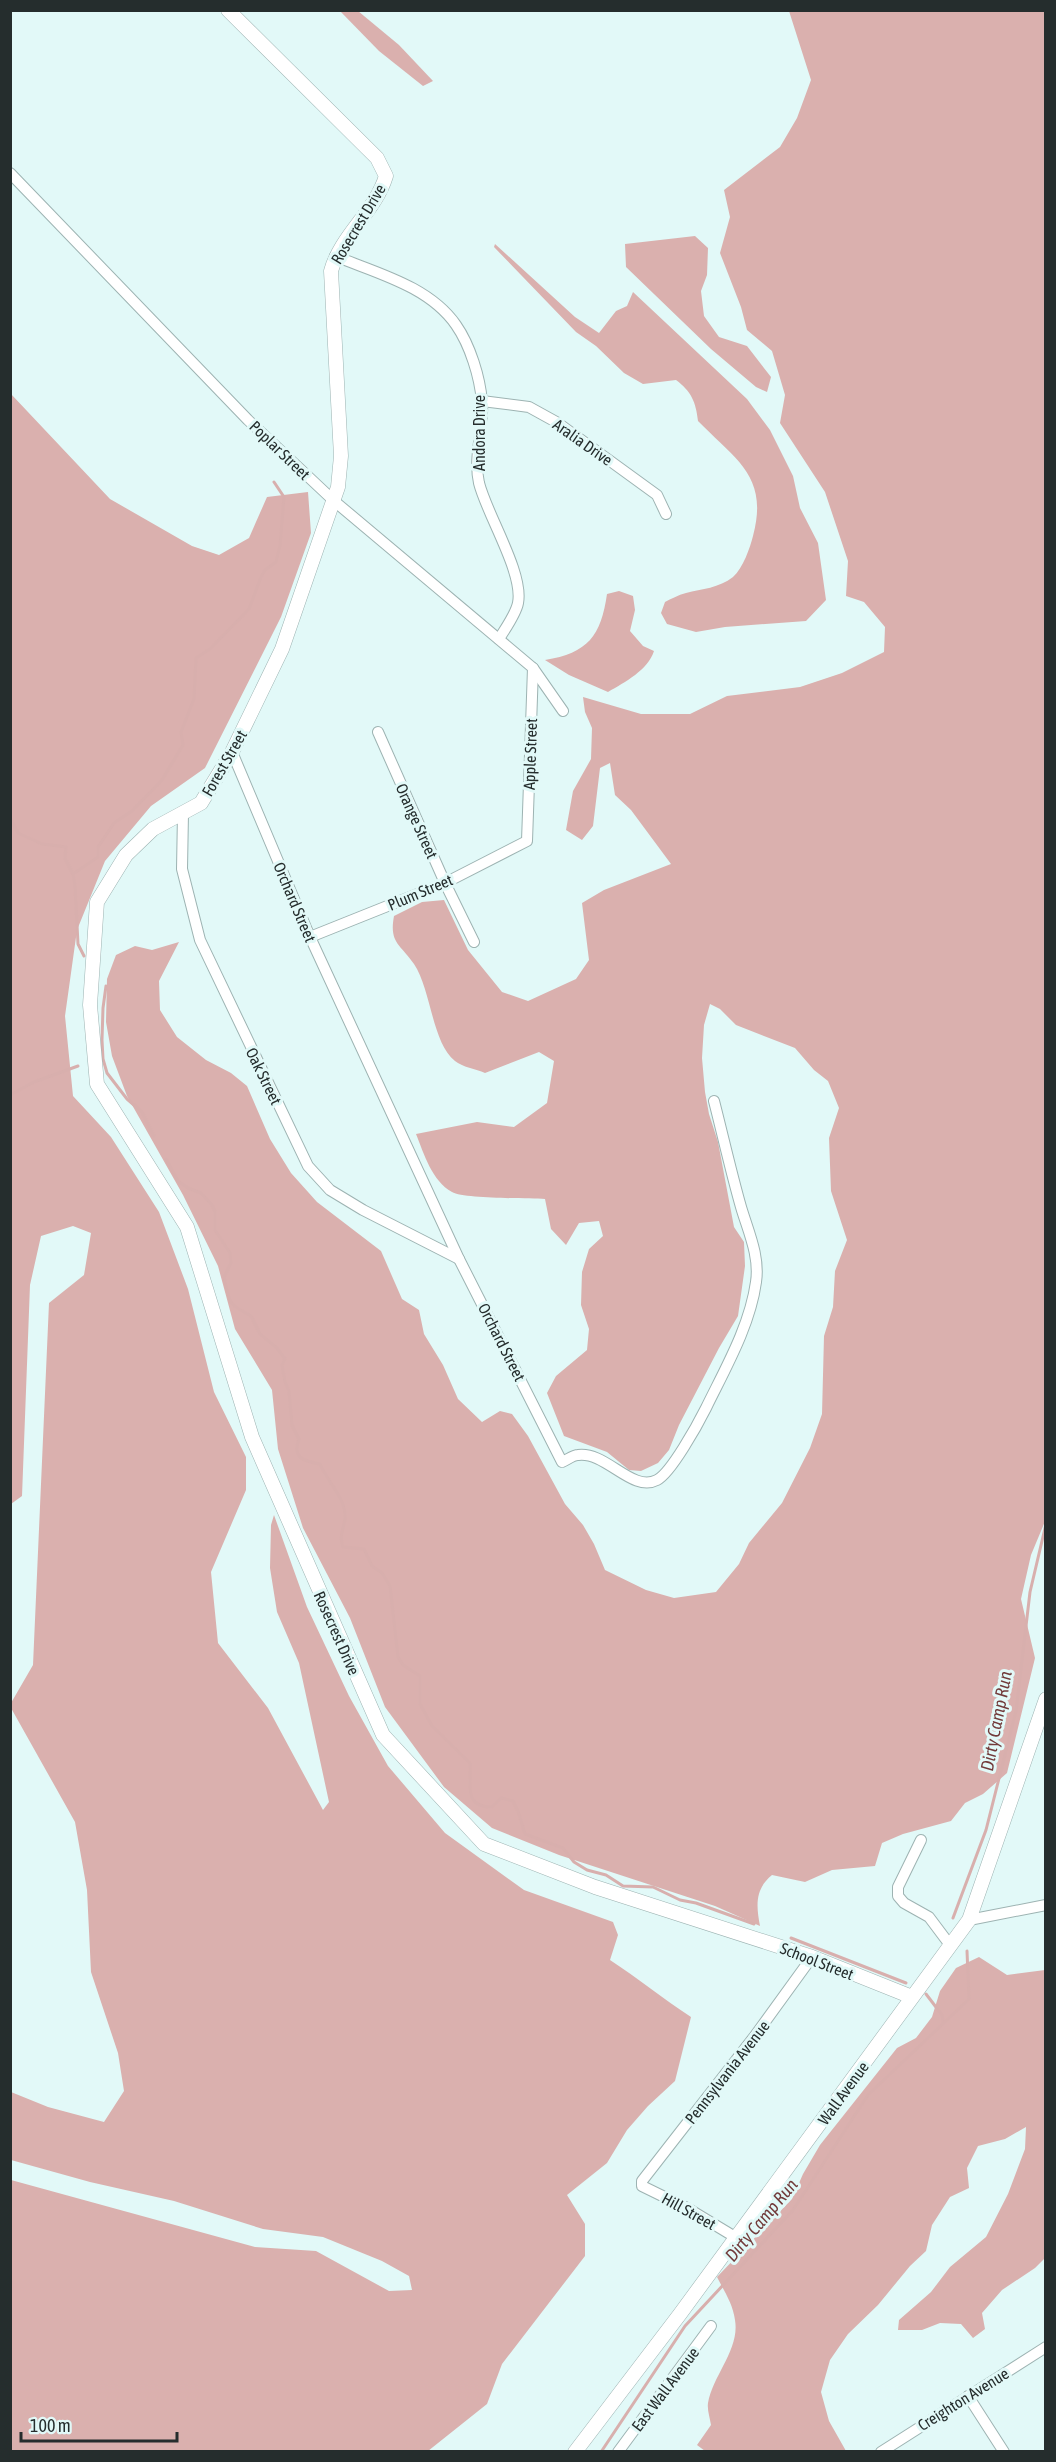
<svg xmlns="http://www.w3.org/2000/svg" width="1056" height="2462" viewBox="0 0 1056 2462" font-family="'Asap Condensed',sans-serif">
	<rect width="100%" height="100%" fill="#e2f9f8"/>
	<!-- forest -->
	<g fill="#dab0ae">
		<path d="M340,11H358L399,45L433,81L423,86L379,51Z"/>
		<path d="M789,11H1045L1046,1519L1031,1555L1021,1599L1035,1658L1007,1773L983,1794L965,1803L951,1821L903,1834L882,1843L875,1866L832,1870L805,1882L772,1875C755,1889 756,1905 760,1926L715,1906L559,1855L492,1828L444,1787L385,1707L350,1618L303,1528L278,1449L272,1390L235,1329L218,1266L183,1195L127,1096L112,1056L106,1022L107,979L116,955L135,946L152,950L179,942L159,981L160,1010L177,1037L206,1060L231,1073L247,1086L270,1139L291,1173L317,1202L381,1251L402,1299L419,1310L424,1334L443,1365L458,1399L482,1422L500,1411L512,1414L528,1436L565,1504L583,1525L594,1544L605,1570L646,1590L674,1598L716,1592L739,1564L749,1543L782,1503L810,1448L822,1414L824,1336L833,1307L835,1271L847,1240L831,1191L829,1138L839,1108L828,1081L814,1070L795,1048L736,1025L720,1009L710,1004L704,1025L702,1058L705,1092L709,1114L718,1142L734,1227L744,1242L745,1266L738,1316L719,1348L679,1425L669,1450L658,1463L641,1471L629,1470L607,1452L564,1436L547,1393L556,1376L587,1350L589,1329L581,1305L582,1272L589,1249L603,1236L599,1221L579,1223L566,1245L551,1229L545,1199C527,1198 464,1199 452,1192C432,1181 424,1154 416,1134L477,1122L514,1127L547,1103L554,1061L539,1052L485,1073C476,1069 462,1067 455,1061C432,1043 431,989 414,964C400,944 389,943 394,916L422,902L444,900L468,950L502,992L528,1001L576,979L589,960L582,903L604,890L671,864L631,810L615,795L610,763L600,768L593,826L582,840L566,830L573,791L591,759L592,728L585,712L583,697L641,714H690L727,696L800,687L842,673L884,652L885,627L864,602L846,596L848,561L825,492L780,423L785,395L772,351L747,330L741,307L720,253L730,217L724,190L780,147L797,118L811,80Z"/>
		<path d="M695,236L708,248L707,275L701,291L704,316L719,337L747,346L771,377L767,392L756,387L711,349L626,267L625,244Z"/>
		<path d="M495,244L575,317L599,333L616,311L627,306L633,292L747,399L770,430L793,476L800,508L818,543L826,600L806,621L725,627L696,632L667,624L661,613L665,602C671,599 678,595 686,593C702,589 719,588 733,577C743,568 750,548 753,536C769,476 736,460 698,421C696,402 691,391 676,380L643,384L624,373L596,346L576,332L494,247Z"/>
		<path d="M11,394L110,499L192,546L219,555L249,538L267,497L308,492L311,533L281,617L205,768L151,806L105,861L77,930L65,1016L73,1096L111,1137L159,1212L188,1289L214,1392L246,1457V1490L211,1572L218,1643L268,1708L323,1810L329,1802L299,1663L277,1612L270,1568L271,1525L274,1515L307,1607L349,1696L388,1766L445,1833L524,1890L613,1922L618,1935L610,1960C638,1978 663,1999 691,2017L675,2081L648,2106L627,2130L607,2163L567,2195L585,2224V2256L502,2364L487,2404L428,2451H11V2180L255,2247L316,2251L389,2291L412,2290L409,2276L382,2261L323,2237L263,2229L174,2201L90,2182L11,2160V2092L48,2107L104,2122L124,2091L118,2053L91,1972L87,1890L75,1822L11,1708V1703L33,1665L49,1303L84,1275L91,1233L73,1226L41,1236L30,1285L22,1496L11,1504Z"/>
		<path d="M619,591L633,596L635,610L630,631L643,646L654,651C648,670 625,682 608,692L569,675L545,660C588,653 601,636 607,594Z"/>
		<path d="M979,1957L1007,1975L1045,1970V2258L1035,2268L1002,2290L982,2313L985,2329L973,2338L961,2324L940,2323L922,2330H898L899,2320L931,2292L950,2267L986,2237L1008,2194L1025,2149L1026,2127L1005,2139L978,2146L967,2168L969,2188L950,2197L932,2225L926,2251L910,2266L878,2305L848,2334L830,2360L821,2392L829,2421L846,2451H705L697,2445L711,2425C710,2418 707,2410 708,2403C713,2375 740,2349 735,2320C733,2304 724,2291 717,2277L792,2199L803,2174L820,2145L897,2048L916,2038L932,2017L940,1991L956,1968Z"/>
	</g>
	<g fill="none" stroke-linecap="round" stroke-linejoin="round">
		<!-- stream -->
		<g stroke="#d8afad" stroke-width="3">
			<path d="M10,818L18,833L42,844L66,847L65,858L73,874L75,886L78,944L84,956"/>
			<path d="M73,874L98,857V847L114,823L132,811L162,780L183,745L181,732L194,699L196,658L210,649L249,609L261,577L265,570L276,562L280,546L284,497L274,482"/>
			<path d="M106,986L103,1008L102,1040L103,1059L107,1073L127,1099L142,1112L154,1136"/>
			<path d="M10,1095L34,1082L78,1066"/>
			<path d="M166,1159L178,1181L188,1188L201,1193L212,1205L215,1211V1230L230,1253L231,1263L224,1277C230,1304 227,1303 251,1316L260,1334L277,1348L285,1359L282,1365L285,1382L289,1391L292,1425L299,1439C292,1458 303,1461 320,1464C327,1481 347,1500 345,1519C343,1531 339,1535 343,1547L364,1549L372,1566L382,1573L390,1586L398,1657L403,1665L420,1676V1704L432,1726L470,1763C472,1783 462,1807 492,1807L501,1798L513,1801L518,1811L525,1834L563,1848L574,1862L587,1870L606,1875L623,1886L653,1887L680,1900L696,1903L754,1924"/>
			<path d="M953,1918L986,1830L1016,1711L1030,1592L1046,1524"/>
			<path d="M791,1938L906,1983"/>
			<path d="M926,1994L942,2015L943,2022"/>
			<path d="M601,2452L685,2326L793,2210L868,2095L969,1999L967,1951"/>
		</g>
		<!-- minor casing -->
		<g stroke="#9db3b2" stroke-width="12">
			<g id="minor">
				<path d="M10,173L248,420L333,500L533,668L563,711"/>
				<path d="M335,256C376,273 429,286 456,325C470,345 480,377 482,402C484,428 473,456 479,483C487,515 524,573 518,603C516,614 505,629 499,639"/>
				<path d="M482,401L529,407L558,423L657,495L666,514"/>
				<path d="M378,732L445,883L474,942"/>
				<path d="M232,752L310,937L459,1259L562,1462C567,1460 573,1455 578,1455C606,1451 632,1493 657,1480C671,1473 698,1424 706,1408C725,1369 750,1326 756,1282C760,1256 748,1231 741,1207C731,1172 723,1136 714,1101"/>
				<path d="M183,813L182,869L200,940L308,1166L330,1190L363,1210L459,1259"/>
				<path d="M310,937L445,883L527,841L533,668"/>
				<path d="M921,1840L898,1887V1896L904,1903L929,1917L950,1945"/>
				<path d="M969,1920L1046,1905"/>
				<path d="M735,2237L687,2208L642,2186V2181L754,2037L812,1957"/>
				<path d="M968,2396L1004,2452"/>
				<path d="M618,2452L711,2326"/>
				<path d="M881,2452L1046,2347"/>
			</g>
		</g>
		<!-- tertiary casing -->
		<g stroke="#9db3b2" stroke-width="15">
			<g id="tertiary">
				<path d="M228,10L377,158L386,176C375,212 341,235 331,271L341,456L338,487L282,649L232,752L201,803L153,829L126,855L97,902L90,1005L97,1084L187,1227L252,1437L383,1735L484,1844L595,1887L812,1957L912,1997"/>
				<path d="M575,2452L680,2314L969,1920L1046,1699"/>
			</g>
		</g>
		<!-- minor -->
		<use href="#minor" stroke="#fff" stroke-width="10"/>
		<!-- tertiary -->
		<use href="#tertiary" stroke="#fff" stroke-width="14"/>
	</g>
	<g text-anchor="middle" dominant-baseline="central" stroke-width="6" stroke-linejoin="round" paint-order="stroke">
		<!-- street labels -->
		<g font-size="16" fill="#252d2d" stroke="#e2f9f8">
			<text transform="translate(358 224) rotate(-59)">Rosecrest Drive</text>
			<text transform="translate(479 433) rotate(-90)">Andora Drive</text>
			<text transform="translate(583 442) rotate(35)">Aralia Drive</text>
			<text transform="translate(280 450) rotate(44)">Poplar Street</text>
			<text transform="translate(530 754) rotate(-88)">Apple Street</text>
			<text transform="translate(224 763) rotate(-60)">Forest Street</text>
			<text transform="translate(417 821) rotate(66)">Orange Street</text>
			<text transform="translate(420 892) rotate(-23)">Plum Street</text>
			<text transform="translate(295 902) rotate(67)">Orchard Street</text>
			<text transform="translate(264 1076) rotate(64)">Oak Street</text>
			<text transform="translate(502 1342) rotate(63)">Orchard Street</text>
			<text transform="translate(337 1633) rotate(66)">Rosecrest Drive</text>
			<text transform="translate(817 1961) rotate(21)">School Street</text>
			<text transform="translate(727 2072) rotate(-52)">Pennsylvania Avenue</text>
			<text transform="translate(843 2093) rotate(-54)">Wall Avenue</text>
			<text transform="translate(689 2211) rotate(29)">Hill Street</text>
			<text transform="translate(665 2389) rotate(-53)">East Wall Avenue</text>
			<text transform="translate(963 2399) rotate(-32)">Creighton Avenue</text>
		</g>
		<!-- water labels -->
		<g font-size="18" font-style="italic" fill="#723b3b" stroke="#e2f9f8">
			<text transform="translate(996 1721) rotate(-79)">Dirty Camp Run</text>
			<text transform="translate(761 2220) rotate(-50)">Dirty Camp Run</text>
		</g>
	</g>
	<!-- border -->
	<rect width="1056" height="2462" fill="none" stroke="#252d2d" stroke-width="24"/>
	<!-- scale -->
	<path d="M21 2432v9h156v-9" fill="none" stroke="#252d2d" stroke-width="3"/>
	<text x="30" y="2432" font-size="18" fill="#252d2d" stroke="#e2f9f8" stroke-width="4.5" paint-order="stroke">100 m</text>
</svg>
